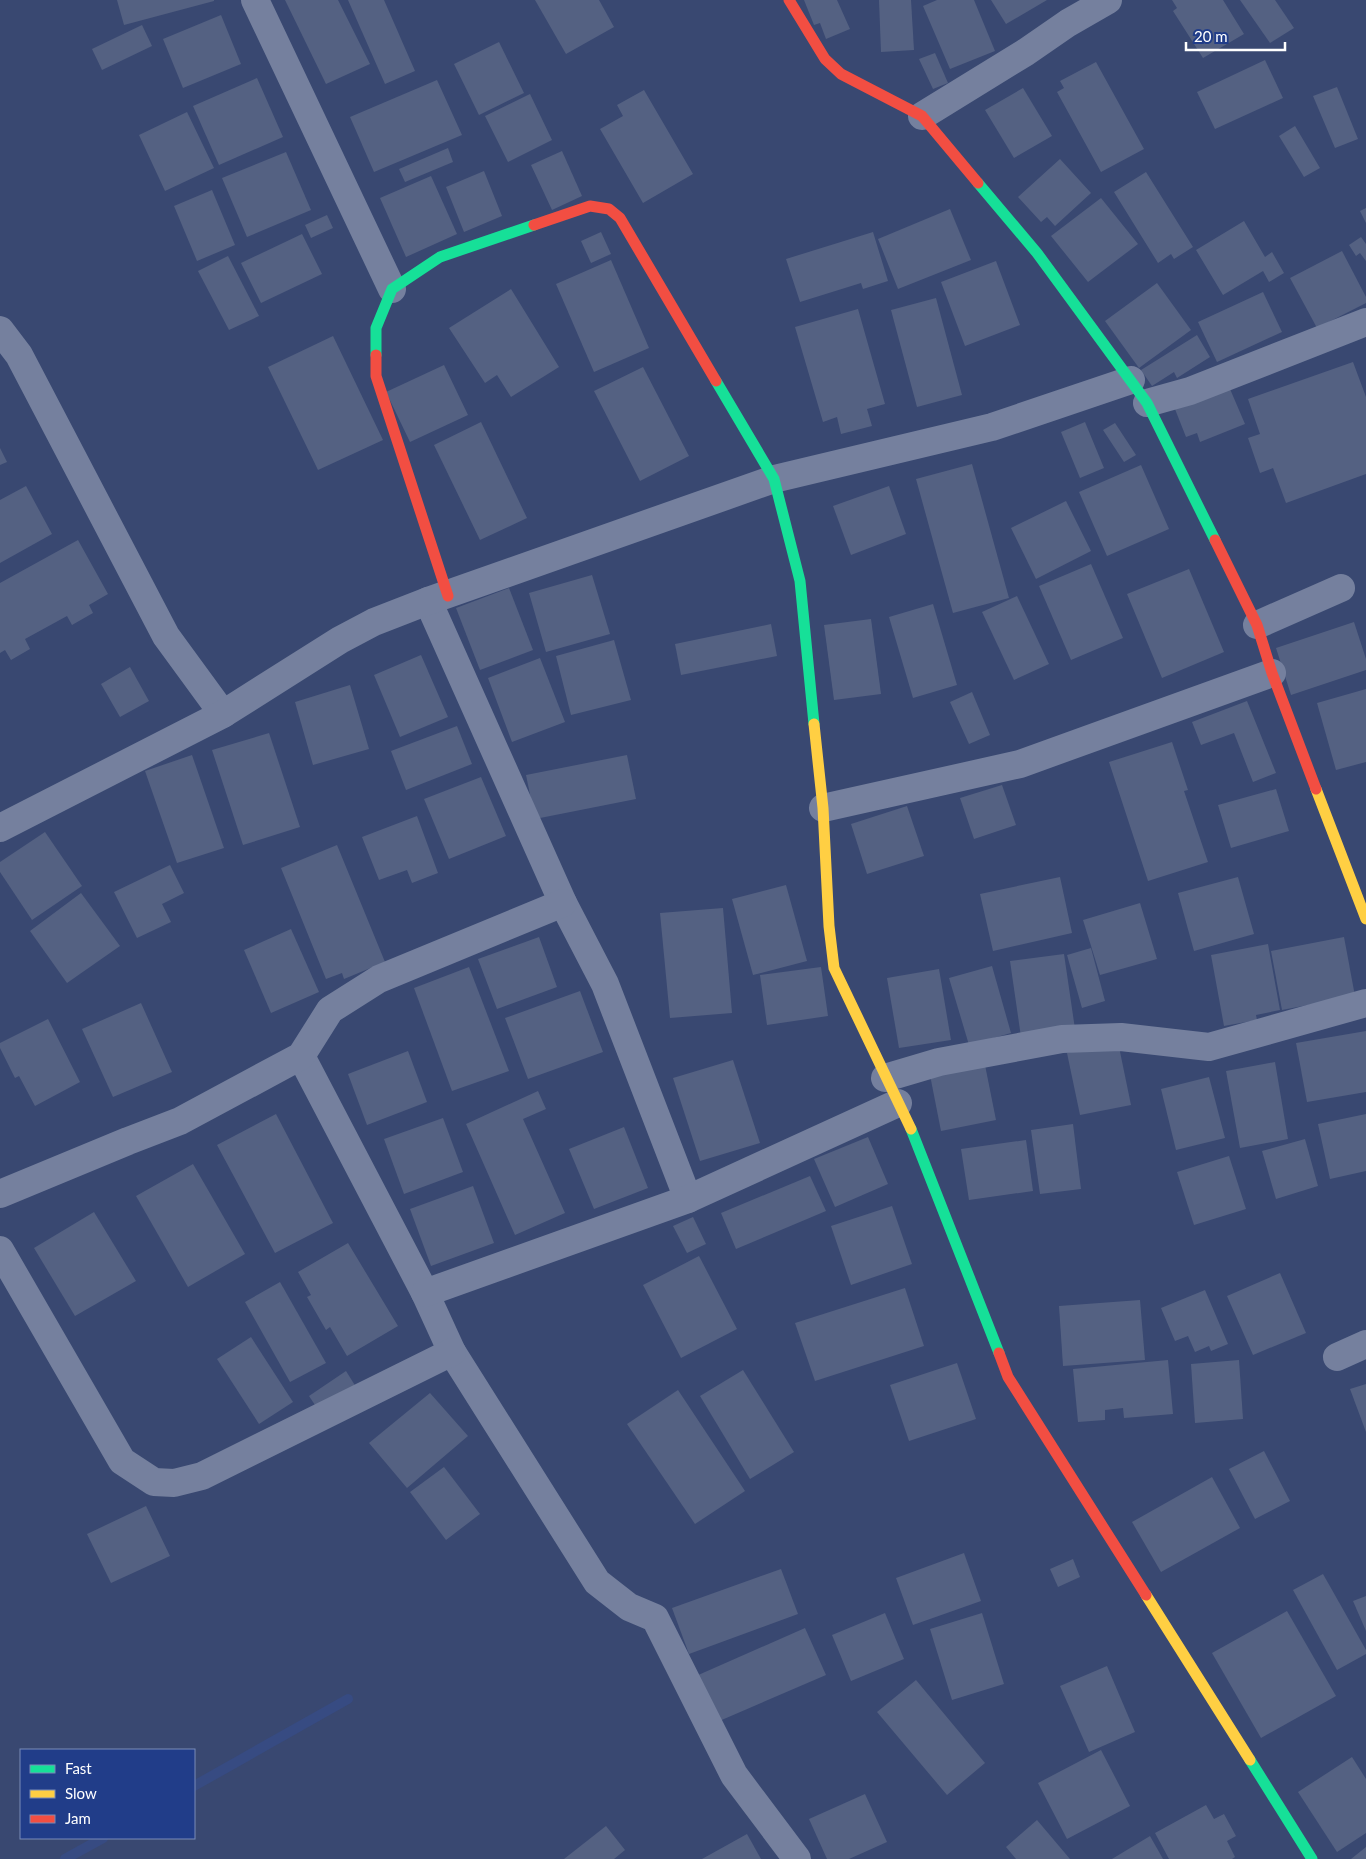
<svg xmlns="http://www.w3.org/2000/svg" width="1366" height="1859" viewBox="0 0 1366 1859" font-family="Lato,sans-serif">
	<rect width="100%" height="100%" fill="#394871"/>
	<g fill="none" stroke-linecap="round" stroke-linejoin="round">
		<!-- stream -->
		<g stroke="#374b82" stroke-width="10">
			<path d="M194,1786L348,1699"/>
			<path d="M65,1859L103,1838"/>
		</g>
	</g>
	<!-- building -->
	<g fill="#546182">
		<path d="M117,0H214V1L124,25Z"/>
		<path d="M285,0H338L370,64L326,84Z"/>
		<path d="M348,0H384L415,71L385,84Z"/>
		<path d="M535,0H599L614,27L566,54Z"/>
		<path d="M804,0H837L850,29L826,39L820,23L814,25Z"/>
		<path d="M879,0H911L914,50L881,52Z"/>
		<path d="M937,0H974L995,51L950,69L923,6Z"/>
		<path d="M991,0H1047L1006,24Z"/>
		<path d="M1172,0H1223L1244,34L1203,58L1173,11L1177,8Z"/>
		<path d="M1240,0H1275L1294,28L1270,43Z"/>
		<path d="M221,15L241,64L183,88L163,39Z"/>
		<path d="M142,25L152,46L102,70L92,49Z"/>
		<path d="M499,42L524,93L479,115L454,64Z"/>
		<path d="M935,53L948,83L933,89L919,59Z"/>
		<path d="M1265,60L1283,98L1215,129L1197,92Z"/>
		<path d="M1096,62L1144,149L1101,172L1057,92L1064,88L1060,81Z"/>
		<path d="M257,78L283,137L219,165L193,106Z"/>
		<path d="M437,80L462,135L374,172L350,117Z"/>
		<path d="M1337,87L1358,139L1335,148L1313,96Z"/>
		<path d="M1023,88L1052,136L1014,158L985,110Z"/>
		<path d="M644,90L693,174L643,203L600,129L623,116L617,105Z"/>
		<path d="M530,94L552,140L508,162L485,116Z"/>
		<path d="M187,112L214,168L165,191L139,135Z"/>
		<path d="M1295,126L1320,168L1304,177L1279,136Z"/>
		<path d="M448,148L453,162L405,182L399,169Z"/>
		<path d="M562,151L582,196L552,210L531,165Z"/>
		<path d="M286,152L311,210L247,237L222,178Z"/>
		<path d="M1060,159L1091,193L1055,226L1047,217L1041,222L1018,197Z"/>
		<path d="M484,171L502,216L464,232L446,187Z"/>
		<path d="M1146,172L1193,247L1174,259L1171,254L1158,263L1114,192Z"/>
		<path d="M431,176L457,234L406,257L380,198Z"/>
		<path d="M212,190L235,245L197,261L174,206Z"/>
		<path d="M1101,198L1138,244L1088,282L1051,236Z"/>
		<path d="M1366,208V223L1360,211Z"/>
		<path d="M950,209L971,260L898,289L878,239Z"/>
		<path d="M327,215L333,228L311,238L305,225Z"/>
		<path d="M1244,221L1265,257L1272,252L1284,273L1269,282L1263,271L1223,295L1196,250Z"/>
		<path d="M601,232L611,254L591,263L581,241Z"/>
		<path d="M873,232L888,281L863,289L861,283L800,302L786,259Z"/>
		<path d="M302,234L322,274L261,303L241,263Z"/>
		<path d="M1361,237L1366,244V261L1360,253L1356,256L1349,245Z"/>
		<path d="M1342,251L1366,297V303L1317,328L1290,278Z"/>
		<path d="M228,256L259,316L229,330L198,271Z"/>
		<path d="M611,260L649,348L594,372L556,284Z"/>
		<path d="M996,261L1020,325L965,346L941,282Z"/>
		<path d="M1157,283L1191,330L1139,368L1105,321Z"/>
		<path d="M511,289L559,367L511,397L497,375L485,383L449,328Z"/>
		<path d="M1263,292L1282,332L1217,362L1198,322Z"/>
		<path d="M936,298L962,395L917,407L891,310Z"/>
		<path d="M858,309L885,404L867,409L872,426L841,434L837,417L823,422L795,327Z"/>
		<path d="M1197,335L1210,357L1177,378L1174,372L1152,386L1141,370Z"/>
		<path d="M333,336L383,440L318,470L268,367Z"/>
		<path d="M1353,362L1366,397V474L1286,503L1273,468L1260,473L1248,438L1260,434L1248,399Z"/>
		<path d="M444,365L468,415L410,442L386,392Z"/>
		<path d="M643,367L689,456L640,481L594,391Z"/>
		<path d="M1230,389L1245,424L1200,442L1197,433L1186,437L1171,399Z"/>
		<path d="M481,422L527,518L480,540L434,445Z"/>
		<path d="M1085,422L1104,468L1080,478L1061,432Z"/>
		<path d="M1115,423L1136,455L1124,462L1103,430Z"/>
		<path d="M0,448L7,462L0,465Z"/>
		<path d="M972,464L1009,598L953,613L916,479Z"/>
		<path d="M1141,465L1169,529L1107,556L1079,492Z"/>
		<path d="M26,486L52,534L0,563V500Z"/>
		<path d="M889,486L906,534L851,555L833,506Z"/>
		<path d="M1066,501L1091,551L1036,579L1011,528Z"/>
		<path d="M78,540L108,594L89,605L93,613L72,625L67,616L25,639L30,649L11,660L5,650L0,653V583Z"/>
		<path d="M1091,564L1123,638L1071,660L1039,586Z"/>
		<path d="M1189,569L1224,652L1162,678L1127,594Z"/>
		<path d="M592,575L610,634L546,652L529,593Z"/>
		<path d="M509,588L533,650L480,670L456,608Z"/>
		<path d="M1017,596L1049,664L1014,680L982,612Z"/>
		<path d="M933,604L957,685L913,698L889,617Z"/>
		<path d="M871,619L881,694L834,700L824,625Z"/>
		<path d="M1354,622L1366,659V670L1291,695L1276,648Z"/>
		<path d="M771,624L777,656L681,675L675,644Z"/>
		<path d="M614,640L631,700L571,715L556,656Z"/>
		<path d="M421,655L448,717L400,737L374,675Z"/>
		<path d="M540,658L565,722L512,742L488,678Z"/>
		<path d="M130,667L149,701L120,717L101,684Z"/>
		<path d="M350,685L369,749L313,765L295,702Z"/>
		<path d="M1366,689V762L1336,770L1317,703Z"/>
		<path d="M972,692L990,735L969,744L950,702Z"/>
		<path d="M1247,701L1276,773L1253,782L1234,733L1201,745L1192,722Z"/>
		<path d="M457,726L472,764L406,790L391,751Z"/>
		<path d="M269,733L300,827L243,845L212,750Z"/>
		<path d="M1172,742L1188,790L1184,791L1208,862L1148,881L1109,762Z"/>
		<path d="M192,755L224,848L177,863L145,771Z"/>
		<path d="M627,755L636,799L535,819L526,775Z"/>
		<path d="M481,777L506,836L449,859L424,799Z"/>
		<path d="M1002,785L1016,825L974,839L960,798Z"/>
		<path d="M1276,789L1289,831L1231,848L1218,805Z"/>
		<path d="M907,806L924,856L867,874L851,824Z"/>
		<path d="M417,816L438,873L412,883L407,870L379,880L362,837Z"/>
		<path d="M45,832L82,886L32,920L0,872V862Z"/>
		<path d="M337,845L385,962L344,979L342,973L326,979L281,868Z"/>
		<path d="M170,865L184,893L162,904L171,922L137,938L114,892Z"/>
		<path d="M1060,877L1072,933L993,951L980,894Z"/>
		<path d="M1238,877L1254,934L1194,951L1178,893Z"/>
		<path d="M786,885L807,961L753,975L732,899Z"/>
		<path d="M81,893L120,946L67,983L30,931Z"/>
		<path d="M1140,903L1157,959L1100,975L1083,920Z"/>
		<path d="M723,908L732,1013L670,1018L660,913Z"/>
		<path d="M291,929L319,992L271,1013L244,950Z"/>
		<path d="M539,937L557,987L497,1009L478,959Z"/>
		<path d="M1344,937L1355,996L1282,1010L1271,951Z"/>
		<path d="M1268,944L1280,1010L1256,1015L1257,1020L1224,1026L1211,955Z"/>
		<path d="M1091,948L1105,1001L1082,1008L1067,955Z"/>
		<path d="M1064,954L1075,1029L1021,1037L1010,961Z"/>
		<path d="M992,966L1011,1033L969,1045L949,978Z"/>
		<path d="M469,967L509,1071L452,1091L414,988Z"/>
		<path d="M821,967L828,1016L767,1025L760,975Z"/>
		<path d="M939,969L951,1040L899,1048L887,978Z"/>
		<path d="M580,991L603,1052L528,1079L505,1018Z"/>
		<path d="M141,1003L172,1072L113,1097L82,1029Z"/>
		<path d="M48,1019L80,1082L35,1106L19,1076L15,1078L0,1048V1043Z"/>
		<path d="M1366,1031V1092L1307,1102L1296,1043Z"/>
		<path d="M1118,1042L1131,1105L1080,1115L1067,1053Z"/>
		<path d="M408,1051L427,1102L367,1125L348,1074Z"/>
		<path d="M733,1060L760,1143L700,1161L673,1078Z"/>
		<path d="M984,1060L996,1120L941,1131L929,1070Z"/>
		<path d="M1275,1062L1288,1139L1240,1148L1226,1071Z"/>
		<path d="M1209,1077L1225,1138L1176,1150L1161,1089Z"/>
		<path d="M538,1091L546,1109L523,1119L565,1213L515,1235L466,1124Z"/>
		<path d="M276,1114L333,1223L275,1253L217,1145Z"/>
		<path d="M1366,1114V1171L1330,1179L1318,1124Z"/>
		<path d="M443,1118L463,1172L404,1194L384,1139Z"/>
		<path d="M1073,1124L1081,1189L1040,1194L1031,1130Z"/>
		<path d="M624,1127L648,1188L594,1209L569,1149Z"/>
		<path d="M868,1137L888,1184L835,1207L814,1159Z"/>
		<path d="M1305,1139L1318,1186L1276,1199L1262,1151Z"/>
		<path d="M1026,1140L1033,1191L969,1200L961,1149Z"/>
		<path d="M1229,1156L1246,1209L1194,1225L1177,1172Z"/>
		<path d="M193,1164L245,1254L188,1287L136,1196Z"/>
		<path d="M810,1176L826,1211L736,1249L721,1213Z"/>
		<path d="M473,1186L494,1243L431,1266L410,1209Z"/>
		<path d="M892,1206L912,1264L851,1285L831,1226Z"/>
		<path d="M94,1212L136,1281L75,1316L34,1248Z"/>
		<path d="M693,1217L706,1244L687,1253L673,1226Z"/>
		<path d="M348,1243L398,1326L347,1356L330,1327L326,1330L307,1297L311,1295L298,1272Z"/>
		<path d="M699,1256L737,1329L681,1358L643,1285Z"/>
		<path d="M1280,1273L1306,1333L1253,1355L1227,1296Z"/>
		<path d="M280,1282L326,1363L290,1382L245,1302Z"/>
		<path d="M905,1288L924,1346L815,1381L795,1323Z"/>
		<path d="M1205,1290L1228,1344L1211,1351L1209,1346L1195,1352L1188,1336L1175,1341L1161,1308Z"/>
		<path d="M1140,1300L1145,1360L1063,1366L1059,1306Z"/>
		<path d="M251,1337L293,1402L259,1424L217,1359Z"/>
		<path d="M1168,1360L1173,1414L1124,1418L1123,1408L1105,1410V1420L1078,1422L1073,1369Z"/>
		<path d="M1239,1360L1243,1419L1195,1423L1191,1364Z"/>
		<path d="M957,1363L976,1419L909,1441L890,1385Z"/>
		<path d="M743,1370L794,1452L750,1479L700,1396Z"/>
		<path d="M346,1371L356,1387L319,1411L309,1396Z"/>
		<path d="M1366,1384V1432L1350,1389Z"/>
		<path d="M678,1390L745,1491L695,1524L627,1424Z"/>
		<path d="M430,1393L468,1436L407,1488L369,1443Z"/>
		<path d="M1264,1451L1290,1501L1255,1519L1229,1469Z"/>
		<path d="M444,1467L480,1514L446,1540L410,1492Z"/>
		<path d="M1212,1477L1240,1528L1161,1572L1132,1522Z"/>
		<path d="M146,1506L170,1556L111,1583L87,1534Z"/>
		<path d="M964,1553L981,1601L913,1625L896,1578Z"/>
		<path d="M1073,1559L1080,1577L1058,1587L1050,1569Z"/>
		<path d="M781,1569L798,1614L689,1654L672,1608Z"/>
		<path d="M1323,1574L1366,1650V1654L1337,1670L1293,1590Z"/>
		<path d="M1366,1596V1631L1353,1601Z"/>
		<path d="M1287,1611L1336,1696L1261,1738L1212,1653Z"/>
		<path d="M885,1613L904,1659L851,1681L832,1635Z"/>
		<path d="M982,1613L1004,1684L952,1700L930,1629Z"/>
		<path d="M805,1628L826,1675L717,1722L696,1676Z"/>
		<path d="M1107,1666L1135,1732L1089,1752L1060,1686Z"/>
		<path d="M916,1680L985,1763L947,1795L877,1712Z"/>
		<path d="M1101,1750L1130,1806L1067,1839L1038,1783Z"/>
		<path d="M1352,1757L1366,1779V1833L1337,1852L1298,1792Z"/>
		<path d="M865,1794L887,1842L849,1859H827L809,1819Z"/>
		<path d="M1206,1805L1214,1819L1224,1814L1236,1836L1227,1841L1235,1857L1232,1859H1169L1155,1833Z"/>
		<path d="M1037,1820L1070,1859H1016L1006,1847Z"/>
		<path d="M606,1826L625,1850L614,1859H564Z"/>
		<path d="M747,1834L761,1859H702Z"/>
		<path d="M1150,1836L1163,1859H1112Z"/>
		<path d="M1366,1847V1859H1351Z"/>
	</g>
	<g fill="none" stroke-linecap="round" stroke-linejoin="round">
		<!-- street -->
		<g stroke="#75809e" stroke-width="28">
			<path d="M255,0L392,289"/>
			<path d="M922,116L1026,52L1068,23L1108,0"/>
			<path d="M0,330L19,355L166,636L223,714"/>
			<path d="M1147,403L1190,391L1366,322"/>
			<path d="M428,601L563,903L605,984L688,1199"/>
			<path d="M1257,625L1341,588"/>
			<path d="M823,808L1020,764L1272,673"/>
			<path d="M0,828L223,714L340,640L374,622L428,601L774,479L992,427L1131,380"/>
			<path d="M301,1056L425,1293L452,1352L597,1582L629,1607L655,1618L734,1775L797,1859"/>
			<path d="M885,1078L939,1062L1062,1039L1121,1037L1209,1047L1366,1003"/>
			<path d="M0,1194L128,1141L180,1121L301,1056L330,1010L379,979L563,903"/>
			<path d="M0,1250L122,1461L154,1482L174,1483L202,1476L452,1352"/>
			<path d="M425,1293L688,1199L898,1103"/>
			<path d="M1337,1357L1366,1344"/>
		</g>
		<!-- fast -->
		<g stroke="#16e098" stroke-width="11">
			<path d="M978,183L1037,253L1147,403L1215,540"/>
			<path d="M376,355V328L392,289L440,257L534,225"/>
			<path d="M716,381L774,479L800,581L814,724"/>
			<path d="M911,1129L999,1353"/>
			<path d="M1250,1760L1312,1859"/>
		</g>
		<!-- slow -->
		<g stroke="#ffcf43" stroke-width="11">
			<path d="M814,724L823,808L829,926L834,968L911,1129"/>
			<path d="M1316,789L1366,919"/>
			<path d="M1146,1595L1250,1760"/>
		</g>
		<!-- jam -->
		<g stroke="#f24e42" stroke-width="11">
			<path d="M789,0L825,59L841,74L922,116L978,183"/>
			<path d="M534,225L590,206L609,209L620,218L716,381"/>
			<path d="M376,355V376L448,596"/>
			<path d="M1215,540L1257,625L1272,673L1316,789"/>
			<path d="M999,1353L1008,1377L1146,1595"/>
		</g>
	</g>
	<!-- legend -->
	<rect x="20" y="1749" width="175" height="90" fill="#213d89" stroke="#7a8bb8"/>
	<rect x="30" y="1765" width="25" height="8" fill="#16e098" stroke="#7a8bb8"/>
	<text x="65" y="1774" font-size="15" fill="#ffffff">Fast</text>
	<rect x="30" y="1790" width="25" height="8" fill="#ffcf43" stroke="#7a8bb8"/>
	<text x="65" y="1799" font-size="15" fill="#ffffff">Slow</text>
	<rect x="30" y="1815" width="25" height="8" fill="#f24e42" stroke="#7a8bb8"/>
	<text x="65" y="1824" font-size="15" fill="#ffffff">Jam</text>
	<!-- scale -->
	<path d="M1186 42v8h99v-8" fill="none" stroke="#ffffff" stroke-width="2.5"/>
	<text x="1194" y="42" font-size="15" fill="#ffffff" stroke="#213d89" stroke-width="4" paint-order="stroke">20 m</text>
</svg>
